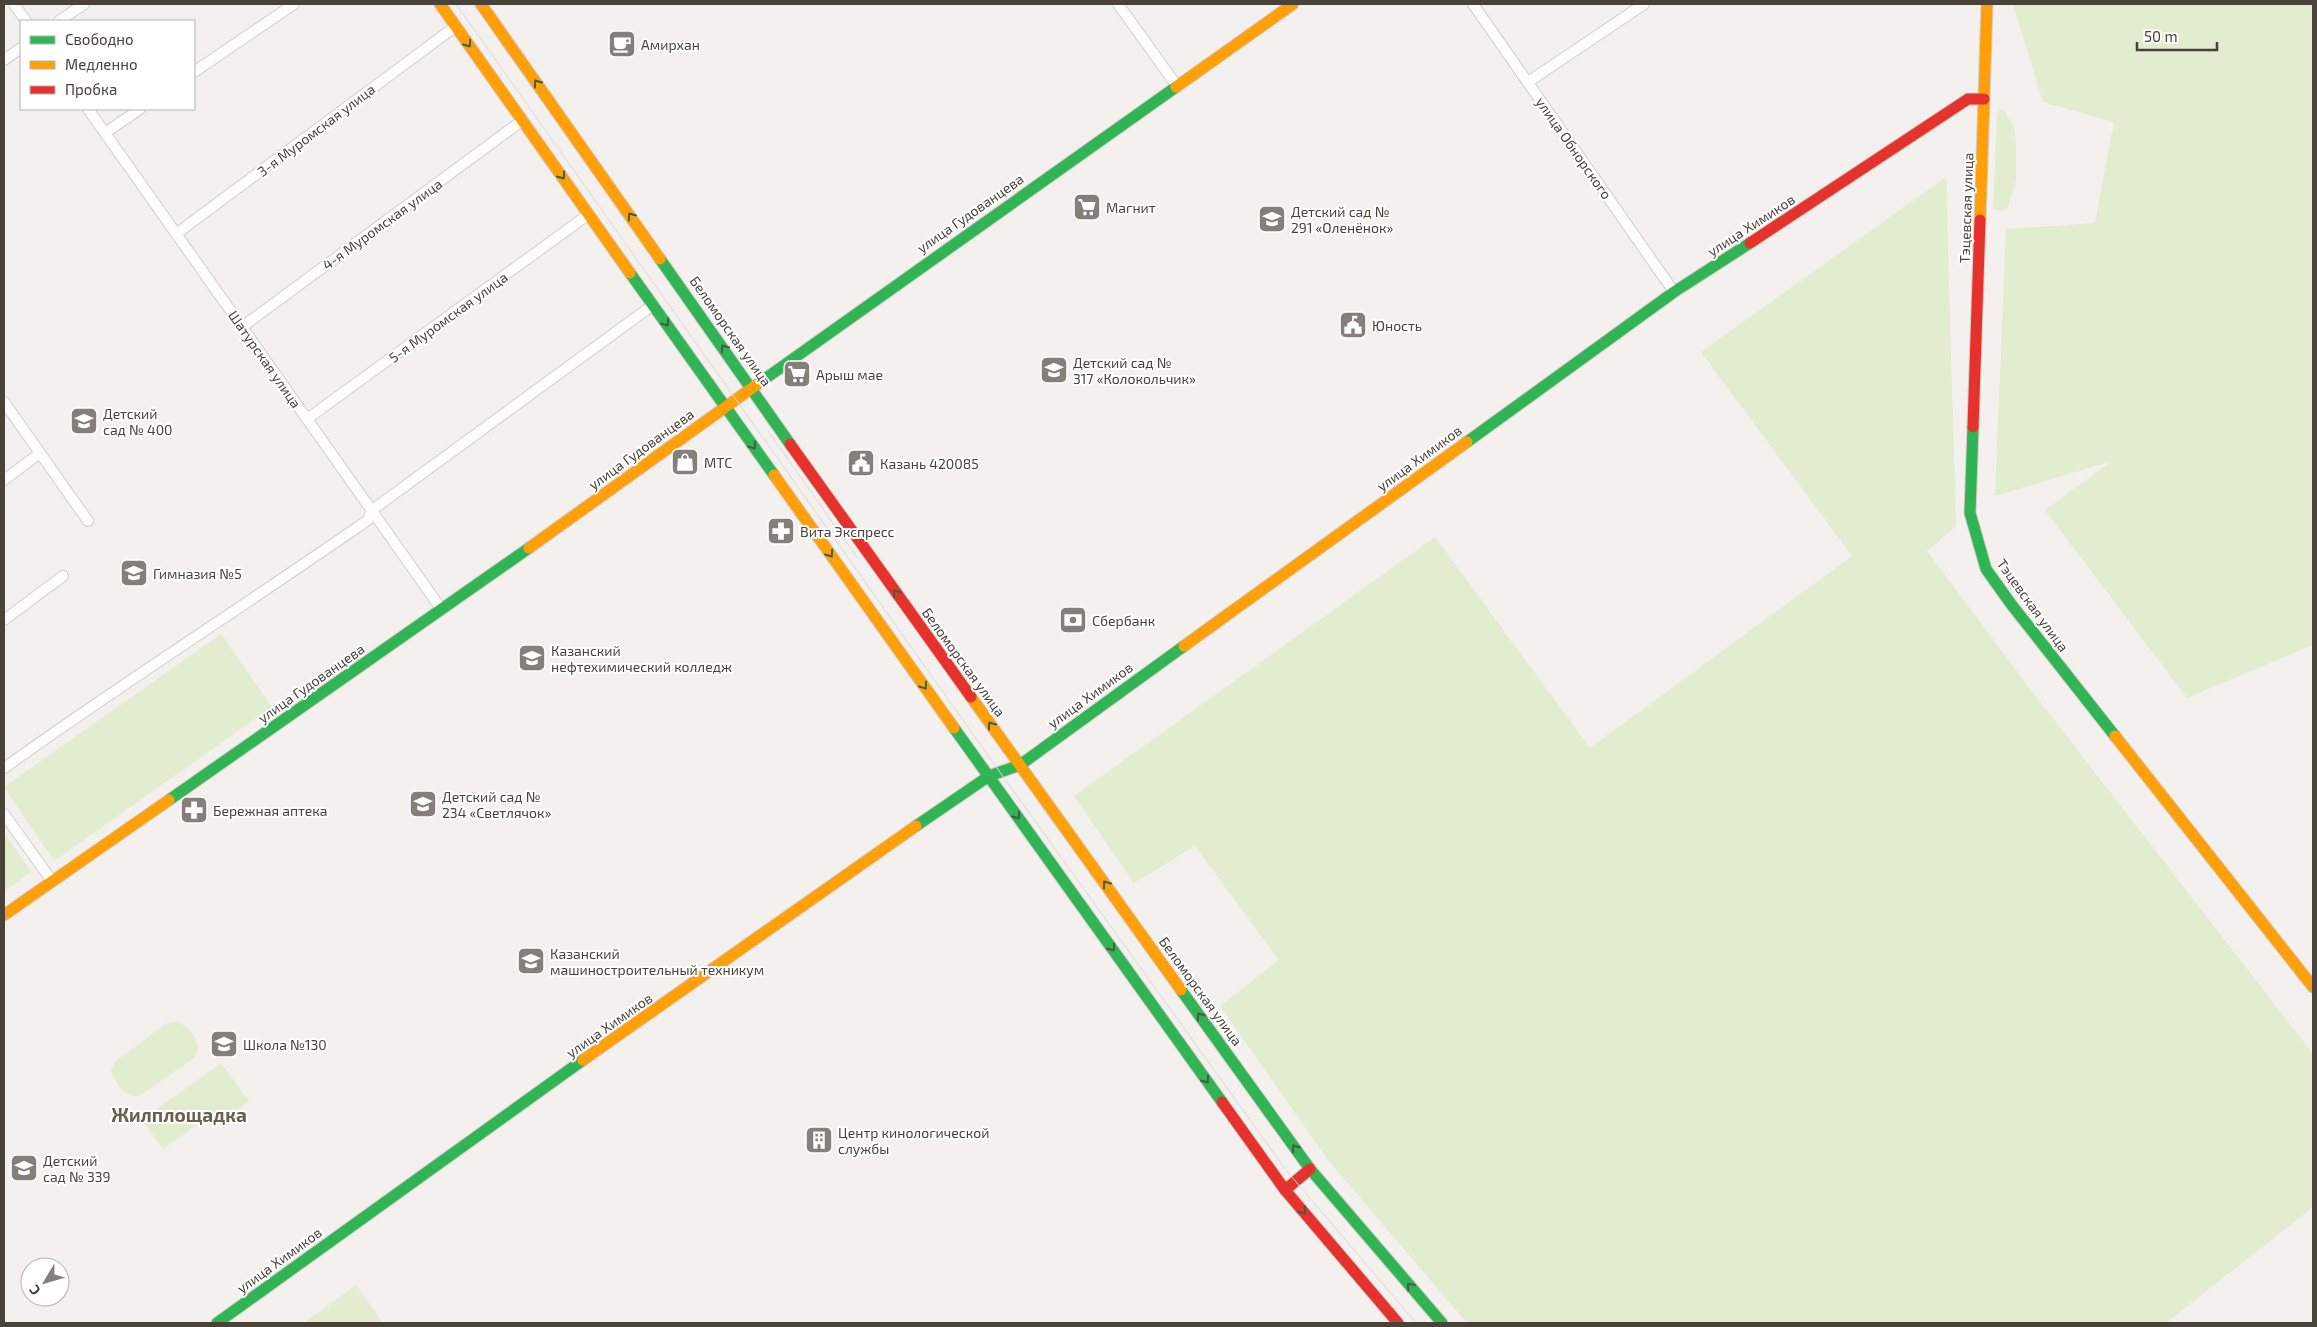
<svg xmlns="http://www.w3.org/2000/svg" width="2317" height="1327" viewBox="0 0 2317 1327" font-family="'Exo 2',sans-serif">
	<rect width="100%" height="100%" fill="#f3f0ed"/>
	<!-- green -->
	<g fill="#e2ecce">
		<path d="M2013,4H2313V645L2187,698L2045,510L2112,461L1995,496L2006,229L2095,223L2114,122L2043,102Z"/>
		<path d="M2003,109L2014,128L2016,141V181L2007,209L2001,211L1993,209L1997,115L1999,110Z"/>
		<path d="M1946,177L1956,526L1927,551L2027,685L2313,1054V1207L2166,1323H1467L1329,1161L1220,1006L1279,960L1195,846L1134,883L1074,796L1435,537L1590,748L1852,556L1701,352Z"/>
		<path d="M221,634L272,707L54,861L4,787Z"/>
		<path d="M4,833L31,872L4,891Z"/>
		<path d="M177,1021C190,1027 204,1045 194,1058L139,1096C124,1098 115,1082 111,1070L115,1062L167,1023Z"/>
		<path d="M221,1063L249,1101L226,1118L219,1109L163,1149L142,1120Z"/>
		<path d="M356,1285L383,1323H304Z"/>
	</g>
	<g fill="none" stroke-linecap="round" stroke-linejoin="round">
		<!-- street casing -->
		<g stroke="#d1cecb" stroke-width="12">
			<g id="street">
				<path d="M14,4L26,21"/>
				<path d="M1118,4L1177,86"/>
				<path d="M1473,4L1674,292"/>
				<path d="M59,21L84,4"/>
				<path d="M4,60L21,48"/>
				<path d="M194,72L294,4"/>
				<path d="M1528,82L1644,4"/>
				<path d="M88,109L442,610"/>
				<path d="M105,133L140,109"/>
				<path d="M176,234L456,26"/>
				<path d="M242,327L523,120"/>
				<path d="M4,402L88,521"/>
				<path d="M307,419L589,214"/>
				<path d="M4,480L40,453"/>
				<path d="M4,620L63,576"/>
				<path d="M4,768C123,683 247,604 368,520L372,510L653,305"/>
				<path d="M4,814L52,881"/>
			</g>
		</g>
		<!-- fast casing -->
		<g stroke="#d2cdc4" stroke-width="13">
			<g id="fast">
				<path d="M660,259L790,444"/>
				<path d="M630,273L774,475"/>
				<path d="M759,383L1176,87"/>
				<path d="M1973,427L1970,513L1986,569L2011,604L2115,736"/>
				<path d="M1467,442L1674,292L1750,243"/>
				<path d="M954,728L1222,1102"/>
				<path d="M169,800L529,548"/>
				<path d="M916,826L989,776L1020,765L1184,646"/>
				<path d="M1181,990L1310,1169L1442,1323"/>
				<path d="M217,1323L583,1060"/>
			</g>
		</g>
		<!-- slow casing -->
		<g stroke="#d2cdc4" stroke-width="13">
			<g id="slow">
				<path d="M440,4L630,273"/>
				<path d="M481,4L660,259"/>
				<path d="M1176,87L1293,4"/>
				<path d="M1980,220L1987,4"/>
				<path d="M774,475L954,728"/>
				<path d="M529,548L759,383"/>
				<path d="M1184,646L1467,442"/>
				<path d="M971,697L1181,990"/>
				<path d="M2115,736L2313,987"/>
				<path d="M4,915L169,800"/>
				<path d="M583,1060L916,826"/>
			</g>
		</g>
		<!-- jam casing -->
		<g stroke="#d2cdc4" stroke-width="13">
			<g id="jam">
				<path d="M1750,243L1968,99H1984"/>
				<path d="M1973,427L1980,220"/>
				<path d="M790,444L971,697"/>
				<path d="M1222,1102L1285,1190L1398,1323"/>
				<path d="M1285,1190L1310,1169"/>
			</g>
		</g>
		<!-- street -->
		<use href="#street" stroke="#fdfdfc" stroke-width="10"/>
		<!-- fast -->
		<use href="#fast" stroke="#30b455" stroke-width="11"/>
		<!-- slow -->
		<use href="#slow" stroke="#ff9f0a" stroke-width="11"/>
		<!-- jam -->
		<use href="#jam" stroke="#e5322d" stroke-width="11"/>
		<!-- tram -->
		<g stroke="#dadad9" stroke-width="1">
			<path d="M456,4L989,757L1286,1170L1416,1323"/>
			<path d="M768,431L857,557"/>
		</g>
	</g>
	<!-- one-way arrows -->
	<defs><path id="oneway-chevron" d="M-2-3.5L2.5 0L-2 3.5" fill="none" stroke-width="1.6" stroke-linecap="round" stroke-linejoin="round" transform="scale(1.25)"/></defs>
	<g stroke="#435e40">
		<use href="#oneway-chevron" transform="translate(468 44) rotate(55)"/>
		<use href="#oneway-chevron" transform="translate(537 83) rotate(-125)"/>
		<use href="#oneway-chevron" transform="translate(562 176) rotate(55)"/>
		<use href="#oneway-chevron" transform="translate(631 216) rotate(-125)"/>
		<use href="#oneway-chevron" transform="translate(666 323) rotate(55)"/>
		<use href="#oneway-chevron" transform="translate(724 348) rotate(-125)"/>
		<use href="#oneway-chevron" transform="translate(753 446) rotate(55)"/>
		<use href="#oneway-chevron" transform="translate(830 554) rotate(55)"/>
		<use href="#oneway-chevron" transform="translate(896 593) rotate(-126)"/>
		<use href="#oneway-chevron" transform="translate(924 686) rotate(54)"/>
		<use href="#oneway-chevron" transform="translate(991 725) rotate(-126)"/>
		<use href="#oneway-chevron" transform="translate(1017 816) rotate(54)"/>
		<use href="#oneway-chevron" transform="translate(1106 884) rotate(-126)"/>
		<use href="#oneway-chevron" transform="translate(1112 948) rotate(54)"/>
		<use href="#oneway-chevron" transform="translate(1200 1016) rotate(-126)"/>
		<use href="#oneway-chevron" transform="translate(1206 1080) rotate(54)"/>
		<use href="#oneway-chevron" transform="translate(1295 1148) rotate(-126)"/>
		<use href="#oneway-chevron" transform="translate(1303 1211) rotate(50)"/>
		<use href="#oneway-chevron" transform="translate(1410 1286) rotate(-131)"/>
	</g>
	<!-- icons -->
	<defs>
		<g id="cafe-square" transform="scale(1.4375)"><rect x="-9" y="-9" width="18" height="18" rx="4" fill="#847f78" stroke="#fff"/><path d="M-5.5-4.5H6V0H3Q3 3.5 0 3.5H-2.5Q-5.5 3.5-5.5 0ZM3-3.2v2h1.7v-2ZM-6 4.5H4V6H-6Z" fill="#fff"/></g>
		<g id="supermarket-square" transform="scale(1.4375)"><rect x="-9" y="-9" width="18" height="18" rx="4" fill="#847f78" stroke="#fff"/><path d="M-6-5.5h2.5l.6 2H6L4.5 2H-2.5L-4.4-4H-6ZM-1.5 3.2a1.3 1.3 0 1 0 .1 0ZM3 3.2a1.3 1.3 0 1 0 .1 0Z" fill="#fff"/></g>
		<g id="school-square" transform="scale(1.4375)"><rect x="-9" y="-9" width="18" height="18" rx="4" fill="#847f78" stroke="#fff"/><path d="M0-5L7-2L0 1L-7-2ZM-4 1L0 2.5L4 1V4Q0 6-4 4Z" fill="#fff"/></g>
		<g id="civic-square" transform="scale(1.4375)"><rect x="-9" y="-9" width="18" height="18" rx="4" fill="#847f78" stroke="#fff"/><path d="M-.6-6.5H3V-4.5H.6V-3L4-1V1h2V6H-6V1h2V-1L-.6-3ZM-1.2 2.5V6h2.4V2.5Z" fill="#fff"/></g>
		<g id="shop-square" transform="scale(1.4375)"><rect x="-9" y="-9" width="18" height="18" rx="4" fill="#847f78" stroke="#fff"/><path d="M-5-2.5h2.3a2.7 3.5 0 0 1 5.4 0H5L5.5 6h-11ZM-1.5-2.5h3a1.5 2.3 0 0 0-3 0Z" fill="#fff"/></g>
		<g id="pharmacy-square" transform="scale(1.4375)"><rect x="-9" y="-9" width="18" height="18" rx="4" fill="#847f78" stroke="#fff"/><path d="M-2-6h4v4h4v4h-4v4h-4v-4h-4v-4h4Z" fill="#fff"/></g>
		<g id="bank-square" transform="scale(1.4375)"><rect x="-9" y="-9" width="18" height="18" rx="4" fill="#847f78" stroke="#fff"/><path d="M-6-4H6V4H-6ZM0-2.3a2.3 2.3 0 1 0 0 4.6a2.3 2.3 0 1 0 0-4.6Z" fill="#fff"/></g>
		<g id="university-square" transform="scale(1.4375)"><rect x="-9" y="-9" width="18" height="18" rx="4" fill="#847f78" stroke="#fff"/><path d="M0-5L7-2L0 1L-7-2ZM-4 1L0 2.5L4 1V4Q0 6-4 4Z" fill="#fff"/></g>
		<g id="building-square" transform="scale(1.4375)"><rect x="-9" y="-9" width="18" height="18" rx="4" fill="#847f78" stroke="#fff"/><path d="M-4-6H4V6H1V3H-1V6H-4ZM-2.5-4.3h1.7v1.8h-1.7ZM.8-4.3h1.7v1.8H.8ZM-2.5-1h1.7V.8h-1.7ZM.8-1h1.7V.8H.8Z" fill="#fff"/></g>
	</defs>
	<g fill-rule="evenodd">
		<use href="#cafe-square" x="622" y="44"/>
		<use href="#supermarket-square" x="1087" y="207"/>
		<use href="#school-square" x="1272" y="219"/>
		<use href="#civic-square" x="1353" y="325"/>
		<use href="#school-square" x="1054" y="370"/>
		<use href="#supermarket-square" x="797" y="374"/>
		<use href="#school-square" x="84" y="421"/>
		<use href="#shop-square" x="685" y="462"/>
		<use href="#civic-square" x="861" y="463"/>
		<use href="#pharmacy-square" x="781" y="531"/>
		<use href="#school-square" x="134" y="573"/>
		<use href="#bank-square" x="1073" y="620"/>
		<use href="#university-square" x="532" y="658"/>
		<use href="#school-square" x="423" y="804"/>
		<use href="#pharmacy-square" x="194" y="810"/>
		<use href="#university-square" x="531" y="961"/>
		<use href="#school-square" x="224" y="1044"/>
		<use href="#building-square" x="819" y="1140"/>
		<use href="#school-square" x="24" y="1168"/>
	</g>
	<g text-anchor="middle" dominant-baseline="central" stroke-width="4" stroke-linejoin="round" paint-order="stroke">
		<!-- poi labels -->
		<g font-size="14" fill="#494239" stroke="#fff" text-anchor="start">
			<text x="641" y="44">Амирхан</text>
			<text x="1106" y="207">Магнит</text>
			<text x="1291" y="211">Детский сад №<tspan x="1291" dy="16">291 «Оленёнок»</tspan></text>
			<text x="1372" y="325">Юность</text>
			<text x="1073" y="362">Детский сад №<tspan x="1073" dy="16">317 «Колокольчик»</tspan></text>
			<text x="816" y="374">Арыш мае</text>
			<text x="103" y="413">Детский<tspan x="103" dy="16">сад № 400</tspan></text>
			<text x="704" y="462">МТС</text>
			<text x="880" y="463">Казань 420085</text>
			<text x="800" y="531">Вита Экспресс</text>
			<text x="153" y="573">Гимназия №5</text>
			<text x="1092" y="620">Сбербанк</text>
			<text x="551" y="650">Казанский<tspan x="551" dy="16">нефтехимический колледж</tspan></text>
			<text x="442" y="796">Детский сад №<tspan x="442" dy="16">234 «Светлячок»</tspan></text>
			<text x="213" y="810">Бережная аптека</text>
			<text x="550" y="953">Казанский<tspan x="550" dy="16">машиностроительный техникум</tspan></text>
			<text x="243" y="1044">Школа №130</text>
			<text x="838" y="1132">Центр кинологической<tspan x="838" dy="16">службы</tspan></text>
			<text x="43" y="1160">Детский<tspan x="43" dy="16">сад № 339</tspan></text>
		</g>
		<!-- street labels -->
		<g font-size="14" fill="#494239" stroke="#fff">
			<text transform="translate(316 130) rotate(-37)">3-я Муромская улица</text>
			<text transform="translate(1574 148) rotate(55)">улица Обнорского</text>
			<text transform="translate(1966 208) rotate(-88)">Тэцевская улица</text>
			<text transform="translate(970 213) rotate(-35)">улица Гудованцева</text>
			<text transform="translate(382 224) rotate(-36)">4-я Муромская улица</text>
			<text transform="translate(1751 225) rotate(-33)">улица Химиков</text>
			<text transform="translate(448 317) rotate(-36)">5-я Муромская улица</text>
			<text transform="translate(731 331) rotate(55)">Беломорская улица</text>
			<text transform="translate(265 359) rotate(55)">Шатурская улица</text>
			<text transform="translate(641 449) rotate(-36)">улица Гудованцева</text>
			<text transform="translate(1419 458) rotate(-36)">улица Химиков</text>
			<text transform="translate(2033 605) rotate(54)">Тэцевская улица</text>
			<text transform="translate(964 662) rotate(54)">Беломорская улица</text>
			<text transform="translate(311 683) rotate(-35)">улица Гудованцева</text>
			<text transform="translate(1090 695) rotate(-36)">улица Химиков</text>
			<text transform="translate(1201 991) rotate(54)">Беломорская улица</text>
			<text transform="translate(609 1025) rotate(-35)">улица Химиков</text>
			<text transform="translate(279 1260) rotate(-36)">улица Химиков</text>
		</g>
		<!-- district labels -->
		<g font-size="19" font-weight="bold" fill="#6c5f50" stroke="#fff">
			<text x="179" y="1114">Жилплощадка</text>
		</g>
	</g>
	<!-- border -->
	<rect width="2317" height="1327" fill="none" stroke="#494239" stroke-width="10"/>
	<!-- legend -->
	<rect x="20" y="20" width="175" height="90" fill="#ffffff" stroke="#b6b3b0"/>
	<rect x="30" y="36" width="25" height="8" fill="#30b455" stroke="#b6b3b0"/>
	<text x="65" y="45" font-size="15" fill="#494239">Свободно</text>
	<rect x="30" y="61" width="25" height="8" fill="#ff9f0a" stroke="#b6b3b0"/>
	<text x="65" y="70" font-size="15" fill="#494239">Медленно</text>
	<rect x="30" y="86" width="25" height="8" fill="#e5322d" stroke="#b6b3b0"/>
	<text x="65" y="95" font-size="15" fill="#494239">Пробка</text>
	<!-- north arrow -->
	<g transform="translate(45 1282) rotate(232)"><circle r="24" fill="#ffffff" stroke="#b6b3b0"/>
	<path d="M0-4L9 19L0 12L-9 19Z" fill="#847f78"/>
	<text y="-8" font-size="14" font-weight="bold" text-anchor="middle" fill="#494239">С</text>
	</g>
	<!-- scale -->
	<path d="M2137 42v8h80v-8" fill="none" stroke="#494239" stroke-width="2.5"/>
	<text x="2144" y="42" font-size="15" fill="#494239" stroke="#ffffff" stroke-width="4" paint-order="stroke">50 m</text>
</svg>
